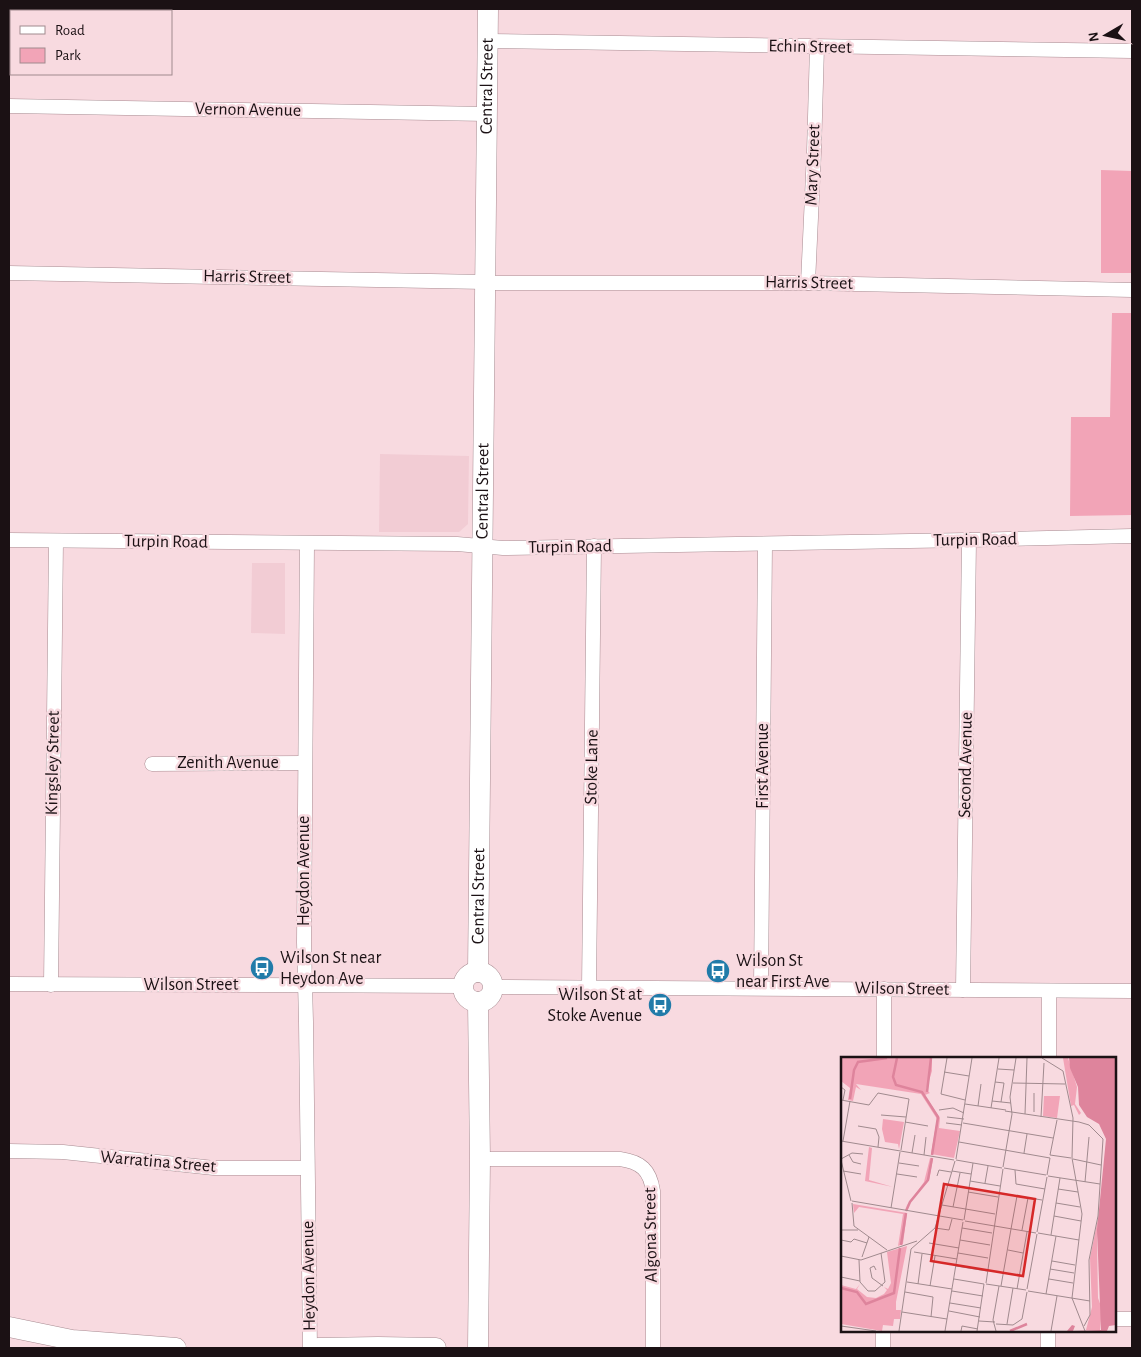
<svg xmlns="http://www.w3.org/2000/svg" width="1141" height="1357" viewBox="0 0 1141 1357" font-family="'Alegreya Sans',sans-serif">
	<rect width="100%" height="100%" fill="#f8dae0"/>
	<!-- built -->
	<g fill="#f2ccd4">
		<path d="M380,454L469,456L468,524L459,532H379Z"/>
		<path d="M252,563H285V634L251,633Z"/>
	</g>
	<!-- green -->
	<g fill="#f2a4b7">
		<path d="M1101,170L1132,171V273H1101Z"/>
		<path d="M1112,313H1132V515L1070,516L1071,417H1110Z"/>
	</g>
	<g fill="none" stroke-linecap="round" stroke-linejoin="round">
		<!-- street casing -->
		<g stroke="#a88c92" stroke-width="15">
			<g id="street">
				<path d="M488,41L1132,51"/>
				<path d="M9,106L487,114"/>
				<path d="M9,273L485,282"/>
				<path d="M485,283H808L1132,290"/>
				<path d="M808,283L814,152L817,47"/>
				<path d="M9,540L457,544L503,548L969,540L1132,536"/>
				<path d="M307,544L304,942L306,1022L310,1348"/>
				<path d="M152,764L304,763"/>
				<path d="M9,984L463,986"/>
				<path d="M51,985L56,541"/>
				<path d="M493,987L1132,991"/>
				<path d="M589,988L594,546"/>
				<path d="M761,988L765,544"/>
				<path d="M963,990L969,540"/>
				<path d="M1049,991V1058"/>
				<path d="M884,1058V989"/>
				<path d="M9,1151L63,1152L214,1168H307"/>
				<path d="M480,1159H620C641,1162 650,1170 653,1191V1348"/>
				<path d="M1115,1319H1132"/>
				<path d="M883,1348V1331"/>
				<path d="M1048,1348V1331"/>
			</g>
		</g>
		<!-- secondary casing -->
		<g stroke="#a88c92" stroke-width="21">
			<g id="secondary">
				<path id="s1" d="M478,972L488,9"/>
				<circle cx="478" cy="987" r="15"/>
				<path d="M478,1002L480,1159L478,1348"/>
				<path d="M9,1327L72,1340L176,1348"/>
				<path d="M318,1348L378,1347L436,1348"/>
			</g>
		</g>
		<!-- street -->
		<use href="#street" stroke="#fff" stroke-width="14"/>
		<!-- secondary -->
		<use href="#secondary" stroke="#fff" stroke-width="20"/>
	</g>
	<!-- icons -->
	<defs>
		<g id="bus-disc" transform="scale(1.25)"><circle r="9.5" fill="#217ba9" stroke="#f8dae0"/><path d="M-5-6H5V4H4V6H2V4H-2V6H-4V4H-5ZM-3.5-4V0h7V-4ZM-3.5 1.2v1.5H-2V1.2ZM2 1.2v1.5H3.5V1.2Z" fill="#fff"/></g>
	</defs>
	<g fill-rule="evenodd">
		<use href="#bus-disc" x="262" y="968"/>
		<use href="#bus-disc" x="718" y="971"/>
		<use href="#bus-disc" x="660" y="1005"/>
	</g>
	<g text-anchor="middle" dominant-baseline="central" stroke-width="5" stroke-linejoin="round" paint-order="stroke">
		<!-- street labels -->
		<g font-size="18" fill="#1b1114" stroke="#f8dae0">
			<text transform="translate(810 47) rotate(1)">Echin Street</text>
			<text stroke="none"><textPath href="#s1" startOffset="886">Central Street</textPath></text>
			<text transform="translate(248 110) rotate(1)">Vernon Avenue</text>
			<text transform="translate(813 165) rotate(-88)">Mary Street</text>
			<text transform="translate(247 277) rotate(1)">Harris Street</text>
			<text transform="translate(809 283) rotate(1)">Harris Street</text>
			<text stroke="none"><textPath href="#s1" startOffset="481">Central Street</textPath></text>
			<text transform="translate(975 540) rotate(-1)">Turpin Road</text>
			<text transform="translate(166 542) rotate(1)">Turpin Road</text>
			<text transform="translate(570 547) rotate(-1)">Turpin Road</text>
			<text transform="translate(53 763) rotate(-89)">Kingsley Street</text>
			<text x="228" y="763">Zenith Avenue</text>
			<text transform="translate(966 765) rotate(-89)">Second Avenue</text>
			<text transform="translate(763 766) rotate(-90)">First Avenue</text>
			<text transform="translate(592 767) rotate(-89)">Stoke Lane</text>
			<text transform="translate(304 871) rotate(-90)">Heydon Avenue</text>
			<text stroke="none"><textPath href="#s1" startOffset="76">Central Street</textPath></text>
			<text x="191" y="985">Wilson Street</text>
			<text transform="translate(902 989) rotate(1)">Wilson Street</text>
			<text transform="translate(158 1162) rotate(5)">Warratina Street</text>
			<text transform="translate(651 1235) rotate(-91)">Algona Street</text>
			<text transform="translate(309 1276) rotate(-91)">Heydon Avenue</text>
		</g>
		<!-- poi labels -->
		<g font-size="18" fill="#1b1114" stroke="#f8dae0" text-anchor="start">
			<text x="280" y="958">Wilson St near<tspan x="280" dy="21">Heydon Ave</tspan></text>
			<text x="736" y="961">Wilson St<tspan x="736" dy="21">near First Ave</tspan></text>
			<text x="642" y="995" text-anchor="end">Wilson St at<tspan x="642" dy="21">Stoke Avenue</tspan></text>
		</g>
	</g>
	<!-- overview -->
	<g transform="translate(841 1057)">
		<rect width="275" height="275" fill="#f8dae0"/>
		<path d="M0,1H91V14L85,33L89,36L84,38L99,61L98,71L119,74L113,101L90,97L96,62L80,37L15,27L20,33L15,30L12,44L7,43L9,31L0,24ZM222,1H227L236,30L234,47L240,56L238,58L233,48L230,49ZM203,39H219L216,61L202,59ZM42,62L63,65L58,92L57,87L44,85L41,72ZM28,90L31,91L28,123L52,130L24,124ZM89,101L92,102L88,123L64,151L83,125ZM12,147L66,156L62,187L57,189L62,157L18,150L13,156ZM260,147L256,183L257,241L261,252L259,273H245L251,250L249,201ZM66,189L55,245V253H60L59,262H53L52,269L42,268L41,274L0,267V228L15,232L19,227L16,232L26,240L35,241L43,237L46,233L43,230L47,232L50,226L46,195Z" fill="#f2a4b7"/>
		<path d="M228,1H275V268L268,269L266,274H226L231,268L234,269L232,274L260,273L256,173L265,82L258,67L246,60L238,48L237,30L229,11Z" fill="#de849c"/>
		<path fill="none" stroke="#de849c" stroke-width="2.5" d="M56,1L52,20L55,28L81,35L97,60L91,98M86,35L90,1M9,42L13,13L17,5L46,1M65,154L69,145L87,123L91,101M60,188L65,156M0,231L16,235L25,247L53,236L59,191M169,274L186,267"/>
		<path fill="none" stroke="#a08a8e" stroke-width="1" d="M106,1L100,37L124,43M201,1L222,14L232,61L231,101L241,157L231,241L244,274M157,12L173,13M103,15L128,19M154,25L163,26L160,45M172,26L224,27M0,30L4,33L2,43M0,43L28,48L37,36L68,42L60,93M151,44L170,46M124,47L165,53M137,49L140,27M150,51L158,1M98,53L112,51L123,56M164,54L238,65L248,68L262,82L257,159L248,203L249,258L243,269M193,55V36M184,57L186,1M40,58L65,60M106,60L123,62M200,60L203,6M64,65L87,69M105,66L121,68M122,66L212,81M17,69L35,72L38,80L37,90M0,84L113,103M2,84L9,44M118,85L209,101M71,96L74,78M183,96L186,77M8,98L12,105L20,107M83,98L85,80M209,98L216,63M209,98L230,101M0,102L11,96L22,97M115,102L131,1M232,102L260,108M0,103L10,144M115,103L161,111M58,106L78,109M162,110L171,57L169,40L175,1M163,111L205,118M174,113L175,127L204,132M2,114L20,117M111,114L130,117M56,117L76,120M206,118L209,101M96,119L98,113L110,115M207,119L259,127M129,124L159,129M244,125L248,80M144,126L147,109M217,132L237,135M127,135L157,140M158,136L201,143M11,144L122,163M11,146L13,169L46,193M215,146L239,150M101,148L154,157M112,150L119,116M50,151L59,95M213,159L240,164M123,163L132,106M124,164L195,176M94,171L108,173L111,162M121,171L151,176M170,172L176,139M0,173H17M181,173L187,141M196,175L206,120M197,176L238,183M210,178L219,121M0,183L10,185L13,182L26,186M119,183L149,188M88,186L118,191M167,193L182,196M73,195L116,202M117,196L147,201M0,199L20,203L76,184M21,200L28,180M18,203L19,225L27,234H34L44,225L40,196M211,204L234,208M115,209L146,214M209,212L233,216M35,213L33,209L29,211L31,221L42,229M0,220L19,224M113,222L143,227M208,222L232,226M66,225L111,232M145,226L162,112M77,227L81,197M145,227L185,233M89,229L94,199M160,229L170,172M176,232L186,175M186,232L196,177M111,234L142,239M187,234L249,244M64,235L92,240L90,260M205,237L215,179M109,246L140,251M108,254L139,260M61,255L106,262M138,264L154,265M155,267L172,268L181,262L186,235M166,267L172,231M0,269L35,274M58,274L70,192L94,171L114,104M104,274L122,165M120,274L121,269L137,272M136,274L143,227M155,274L152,263L158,229M210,274L216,239"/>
		<path fill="#d62828" fill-opacity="0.15" stroke="#d62828" stroke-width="2.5" d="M103,127L194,142L182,219L90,204Z"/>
		<rect width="275" height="275" fill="none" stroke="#1b1114" stroke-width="2.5"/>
	</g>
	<!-- border -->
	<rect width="1141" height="1357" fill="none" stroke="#1b1114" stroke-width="20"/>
	<!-- legend -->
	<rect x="10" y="10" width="162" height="65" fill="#f8dae0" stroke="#a08a8e"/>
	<rect x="20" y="26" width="25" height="8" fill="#ffffff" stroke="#a08a8e"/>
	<text x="55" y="35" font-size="15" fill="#1b1114">Road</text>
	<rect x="20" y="48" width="25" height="15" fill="#f2a4b7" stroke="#a08a8e"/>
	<text x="55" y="60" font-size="15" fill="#1b1114">Park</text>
	<!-- north arrow -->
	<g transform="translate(1106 35) rotate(261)" stroke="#f8dae0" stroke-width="4" paint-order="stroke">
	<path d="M0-4L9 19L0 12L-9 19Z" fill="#1b1114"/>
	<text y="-8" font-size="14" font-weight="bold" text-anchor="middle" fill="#1b1114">N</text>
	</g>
</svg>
